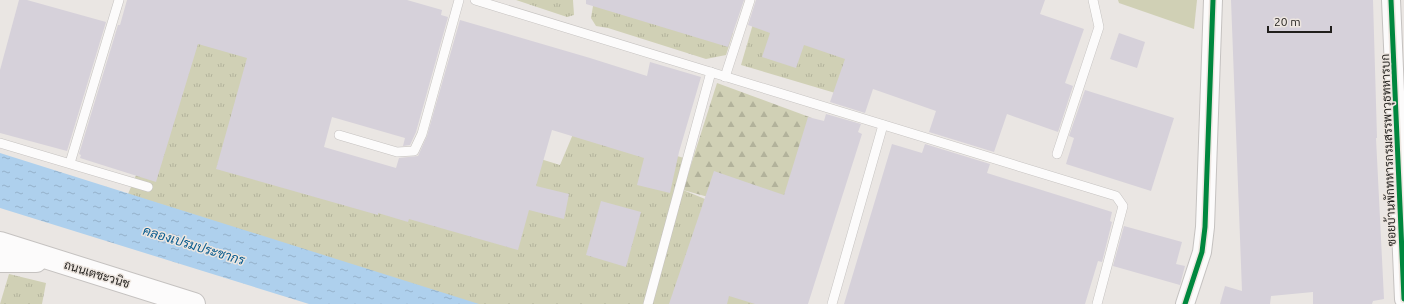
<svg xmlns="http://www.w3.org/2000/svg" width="1404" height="304" viewBox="0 0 1404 304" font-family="Ubuntu,Sarabun,sans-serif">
	<defs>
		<pattern id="grass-tufts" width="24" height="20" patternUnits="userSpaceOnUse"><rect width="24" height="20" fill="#d0d0b5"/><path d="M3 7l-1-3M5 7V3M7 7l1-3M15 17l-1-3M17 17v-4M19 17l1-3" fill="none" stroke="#b2b29b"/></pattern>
		<pattern id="forest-firs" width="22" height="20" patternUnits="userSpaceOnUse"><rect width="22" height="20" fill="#d0d0b5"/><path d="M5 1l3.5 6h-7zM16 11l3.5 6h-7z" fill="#b2b29b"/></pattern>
		<pattern id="water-ripples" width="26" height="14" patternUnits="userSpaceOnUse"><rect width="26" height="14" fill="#aed0ed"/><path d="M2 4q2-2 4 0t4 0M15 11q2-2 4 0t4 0" fill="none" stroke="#95b2cb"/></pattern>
	</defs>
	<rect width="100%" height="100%" fill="#eae6e3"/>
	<!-- grass -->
	<g fill="url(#grass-tufts)">
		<path d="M516,0H573L574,15L567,17Z"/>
		<path d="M594,0H616L733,33L726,55L706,59L608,28L596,26L591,18Z"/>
		<path d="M760,0H959L852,98L741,65Z"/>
		<path d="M199,27L274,61L252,166L391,213L534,157L560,165L576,127L684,158L683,190L769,225L791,304H476L128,194Z"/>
		<path d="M9,274L46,283L42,304H0Z"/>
	</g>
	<!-- forest -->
	<path fill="url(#forest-firs)" d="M717,83L812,118L787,219L683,190Z"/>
	<!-- green -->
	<path fill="#d0d0b5" d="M1118,0H1197L1194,29L1119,3Z"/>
	<!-- water -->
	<path fill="url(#water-ripples)" d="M0,153L479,304H309L0,208Z"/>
	<!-- building -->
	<g fill="#d6d1da">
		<path d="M19,0H27L106,22L67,151L0,133V70Z"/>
		<path d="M127,0H407L442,10L441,15L448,17L416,132L410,145L403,146L405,138L332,117L324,147L396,168L399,158L418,156L427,136L460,20L590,58L647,76L650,62L701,77L679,152L670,193L637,185L644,158L552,130L536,186L569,194L564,219L529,210L518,250L409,219L408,222L378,213V215L216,169L247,58L198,44L156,182L80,158L81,155L79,154L118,25H120Z"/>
		<path d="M586,0H744L728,47L586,4Z"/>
		<path d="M756,0H1045L1040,14L1084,29L1065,83L1073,86L1058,132L1007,114L994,152L929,132L936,111L873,89L865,113L830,102L845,59L804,45L796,68L762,57L770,33L748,25Z"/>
		<path d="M1231,0H1373L1377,138H1376L1384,299L1373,301L1372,304H1313V292L1271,296L1270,304H1220L1225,286L1242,291Z"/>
		<path d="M1119,33L1145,42L1137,68L1110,59Z"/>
		<path d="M1085,90L1174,118L1151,191L1066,164L1074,138L1069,136Z"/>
		<path d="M826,114L861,124L858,132L862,134L808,304H755L729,296L727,304H669L714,171L784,195L808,117L824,121Z"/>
		<path d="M892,144L922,153L925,144L990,164L987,173L1112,212L1110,221L1112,222L1102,262L1098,261L1085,304H844Z"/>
		<path d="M601,201L641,212L626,267L586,255Z"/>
		<path d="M1124,226L1182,242L1176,264L1185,266L1180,285L1113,266Z"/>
	</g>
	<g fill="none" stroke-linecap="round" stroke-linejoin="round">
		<!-- service casing -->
		<g stroke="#c5c2c0" stroke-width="10">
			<g id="service">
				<path d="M475,0L1116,196L1123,206L1097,304"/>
				<path d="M725,77L750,0"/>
				<path d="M339,135L397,152L414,151L422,134L459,0"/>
				<path d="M0,143L148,187"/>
				<path d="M1057,154L1099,27L1093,0"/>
				<path d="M70,163L119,0"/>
				<path d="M648,304L711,72"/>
				<path d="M832,304L883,125"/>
			</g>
		</g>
		<!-- minor casing -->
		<g stroke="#c5c2c0" stroke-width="20">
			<g id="minor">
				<path d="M1391,0L1404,299"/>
				<path d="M1185,304L1202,252L1205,227L1213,0"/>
			</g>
		</g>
		<!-- secondary casing -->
		<g stroke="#c5c2c0" stroke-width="24">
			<g id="secondary">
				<path d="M0,243L194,304"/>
				<path d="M0,261H36"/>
			</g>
		</g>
		<!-- service -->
		<use href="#service" stroke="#fcfbfb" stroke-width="9"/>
		<!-- minor -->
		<use href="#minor" stroke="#fcfbfb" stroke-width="18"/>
		<!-- secondary -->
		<use href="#secondary" stroke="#fcfbfb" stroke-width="22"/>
		<!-- cycleway casing -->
		<g stroke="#ede6e0" stroke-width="8">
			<g id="cycleway">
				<path d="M1391,0L1404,299"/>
				<path d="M1185,304L1202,252L1205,227L1213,0"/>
			</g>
		</g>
		<!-- cycleway -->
		<use href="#cycleway" stroke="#00873e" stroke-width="5"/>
	</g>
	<g text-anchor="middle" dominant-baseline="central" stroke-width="3" stroke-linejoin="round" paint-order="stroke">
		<!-- street labels -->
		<g font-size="12" fill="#211f1c" stroke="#ede6e0">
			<text transform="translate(1388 150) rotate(-92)">ซอยบ้านพักทหารกรมสรรพาวุธทหารบก</text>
			<text transform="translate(97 274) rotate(17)">ถนนเตชะวนิช</text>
		</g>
		<!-- water labels -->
		<g font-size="13" font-style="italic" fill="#095c8f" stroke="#ede6e0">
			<text transform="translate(194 245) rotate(17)">คลองเปรมประชากร</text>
		</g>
	</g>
	<!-- scale -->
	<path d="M1268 26v6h63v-6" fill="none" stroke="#211f1c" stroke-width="2"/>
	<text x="1274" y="26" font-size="12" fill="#211f1c" stroke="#ede6e0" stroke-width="3" paint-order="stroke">20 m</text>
</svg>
